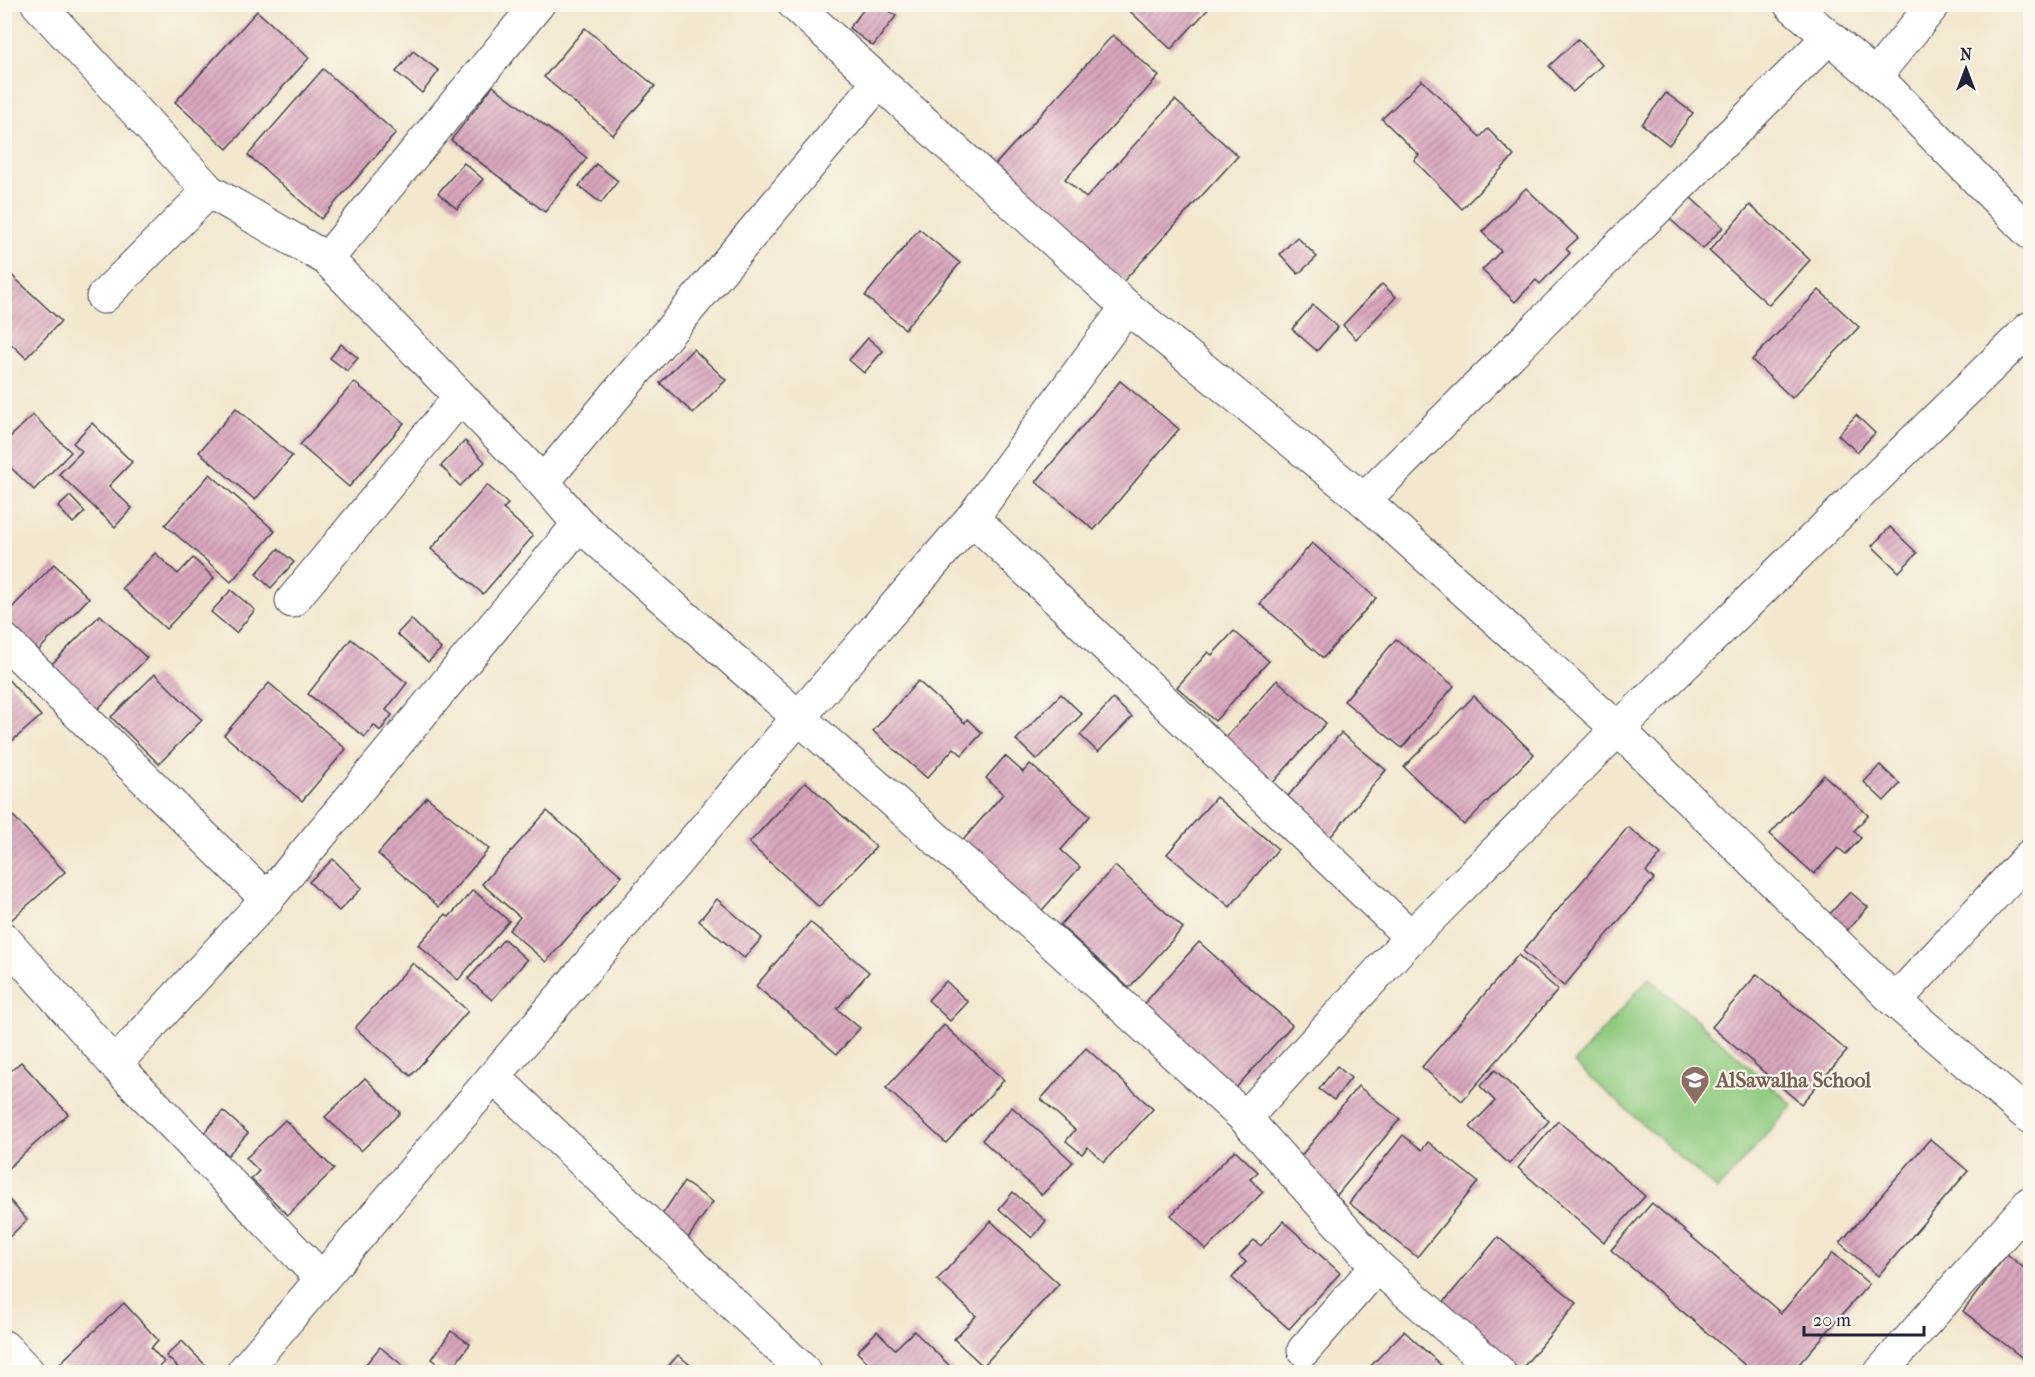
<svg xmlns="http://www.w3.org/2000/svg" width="2035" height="1377" viewBox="0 0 2035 1377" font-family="'IM FELL French Canon',serif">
	<defs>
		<pattern id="building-hatch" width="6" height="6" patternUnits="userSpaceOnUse" patternTransform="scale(1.5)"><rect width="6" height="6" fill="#d9a6bd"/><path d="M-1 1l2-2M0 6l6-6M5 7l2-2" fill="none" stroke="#b0879b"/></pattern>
	</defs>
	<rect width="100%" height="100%" fill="#fbf7ec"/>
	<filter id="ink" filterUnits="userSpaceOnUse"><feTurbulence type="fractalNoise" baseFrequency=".0167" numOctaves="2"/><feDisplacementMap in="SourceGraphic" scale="12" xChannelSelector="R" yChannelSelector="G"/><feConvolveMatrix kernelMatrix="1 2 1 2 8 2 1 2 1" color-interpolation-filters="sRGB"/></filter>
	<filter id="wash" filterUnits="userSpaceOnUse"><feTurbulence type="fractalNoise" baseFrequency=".008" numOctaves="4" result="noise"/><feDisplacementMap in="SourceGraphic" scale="24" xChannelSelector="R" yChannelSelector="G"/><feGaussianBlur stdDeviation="1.35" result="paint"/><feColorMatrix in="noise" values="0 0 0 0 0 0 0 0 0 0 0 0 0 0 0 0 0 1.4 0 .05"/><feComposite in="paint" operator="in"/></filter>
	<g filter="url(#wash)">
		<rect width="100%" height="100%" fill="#f3e7ce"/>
		<!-- green -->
		<path fill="#8fca7f" stroke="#58765d" stroke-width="1.5" d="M1649,978L1793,1105L1717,1190L1574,1063Z"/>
		<g id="blocks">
			<!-- building -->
			<g fill="url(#building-hatch)">
				<path d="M868,4H881L896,16L873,46L849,28Z"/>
				<path d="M1122,4H1213L1171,49Z"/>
				<path d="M257,11L309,58L227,149L175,102Z"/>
				<path d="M585,28L655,86L613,135L544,77Z"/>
				<path d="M1113,35L1159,76L1065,179L1086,198L1175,100L1238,156L1121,284L992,168Z"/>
				<path d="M1578,39L1602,65L1573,92L1549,66Z"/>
				<path d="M413,51L439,71L422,93L396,72Z"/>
				<path d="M323,69L396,133L321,219L248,155Z"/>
				<path d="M1422,80L1480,137L1488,129L1514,156L1462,209L1414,160L1419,155L1382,119Z"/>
				<path d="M493,86L587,158L545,212L451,140Z"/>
				<path d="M1666,93L1693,113L1669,145L1642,124Z"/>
				<path d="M464,163L483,179L457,209L438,193Z"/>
				<path d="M596,164L618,181L601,203L579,186Z"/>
				<path d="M1526,188L1578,238L1566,249L1570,253L1540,284L1536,280L1515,302L1482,270L1501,251L1482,232Z"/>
				<path d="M1690,197L1723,227L1703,249L1670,219Z"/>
				<path d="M1750,205L1810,260L1769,305L1709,251Z"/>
				<path d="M919,229L960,263L905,329L865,296Z"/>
				<path d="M1297,237L1317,257L1298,274L1280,254Z"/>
				<path d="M4,268L61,321L26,358L4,337Z"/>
				<path d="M1382,284L1396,297L1356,339L1343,325Z"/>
				<path d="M1819,290L1859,327L1792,398L1752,360Z"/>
				<path d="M1313,305L1338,327L1317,351L1292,329Z"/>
				<path d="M868,338L883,351L864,373L849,360Z"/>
				<path d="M341,344L358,358L347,371L330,358Z"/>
				<path d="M693,349L726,380L693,413L660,383Z"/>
				<path d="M1120,381L1179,429L1094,530L1036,482Z"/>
				<path d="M354,382L404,423L349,487L300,445Z"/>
				<path d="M236,408L292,456L255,500L199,452Z"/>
				<path d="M33,415L71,452L34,490L4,461V443Z"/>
				<path d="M1856,415L1875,433L1857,452L1838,435Z"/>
				<path d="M92,423L132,462L109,486L132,508L115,527L59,474L82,451L73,443Z"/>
				<path d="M465,441L485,462L460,486L441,466Z"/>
				<path d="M210,474L275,531L231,582L165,525Z"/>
				<path d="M487,485L508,504L503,509L533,536L483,594L431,549Z"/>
				<path d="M70,496L85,512L73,523L58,507Z"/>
				<path d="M1890,527L1917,553L1899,572L1872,546Z"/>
				<path d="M1312,543L1376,598L1323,658L1260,604Z"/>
				<path d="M278,549L294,562L271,588L256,574Z"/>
				<path d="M155,553L178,574L193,558L214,578L166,629L122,588Z"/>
				<path d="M54,564L89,598L38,651L4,619V616Z"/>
				<path d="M231,590L255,610L236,633L211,612Z"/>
				<path d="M100,615L147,658L96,711L49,667Z"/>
				<path d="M411,619L441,649L428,662L397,634Z"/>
				<path d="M1234,631L1269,661L1215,721L1177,687L1208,652L1212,655Z"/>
				<path d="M351,639L407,683L386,710L392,715L380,731L374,725L365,737L308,694Z"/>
				<path d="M1396,639L1454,686L1402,748L1344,701Z"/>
				<path d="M155,674L202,720L159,764L111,717Z"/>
				<path d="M4,675L41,716L4,748Z"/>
				<path d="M1277,680L1326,723L1270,786L1221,743Z"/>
				<path d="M918,681L965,723L967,719L982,733L962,755L954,748L927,778L873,731Z"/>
				<path d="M269,683L346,749L302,801L224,735Z"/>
				<path d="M1061,694L1082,714L1037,760L1016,740Z"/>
				<path d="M1474,696L1534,754L1464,825L1404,767Z"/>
				<path d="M1113,699L1132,717L1098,752L1080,735Z"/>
				<path d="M1341,733L1386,770L1328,840L1283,802Z"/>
				<path d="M1005,756L1023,772L1030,764L1090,816L1061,850L1080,867L1037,916L958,846L1003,794L986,778Z"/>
				<path d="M1880,765L1900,784L1884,801L1864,782Z"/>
				<path d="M1824,775L1868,815L1854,831L1861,838L1846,854L1838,848L1814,874L1770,834Z"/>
				<path d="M806,782L876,847L819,907L749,843Z"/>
				<path d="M427,797L489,849L439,907L378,854Z"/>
				<path d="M1216,797L1278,849L1230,907L1167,854Z"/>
				<path d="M4,806L65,872L11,920L4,913Z"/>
				<path d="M547,811L622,876L546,962L509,930L520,917L482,884Z"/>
				<path d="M1628,827L1661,854L1646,872L1654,879L1564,986L1523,951Z"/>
				<path d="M333,859L362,888L339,911L309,882Z"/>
				<path d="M1115,866L1183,928L1129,988L1060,925Z"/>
				<path d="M473,890L509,921L458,980L418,945L446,914L449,917Z"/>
				<path d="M1850,892L1868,907L1843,935L1825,919Z"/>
				<path d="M717,899L762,938L744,958L699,921Z"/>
				<path d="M810,922L869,972L837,1009L860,1028L837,1054L756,986Z"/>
				<path d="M504,939L527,960L492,1000L468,979Z"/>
				<path d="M1199,942L1292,1025L1234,1090L1141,1007Z"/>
				<path d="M1518,955L1558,990L1462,1101L1422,1067Z"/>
				<path d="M413,963L468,1011L411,1076L355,1028Z"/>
				<path d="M1757,974L1847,1051L1801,1104L1712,1027Z"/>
				<path d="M946,981L968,1002L950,1021L928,1000Z"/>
				<path d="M944,1025L1004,1080L946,1143L886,1088Z"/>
				<path d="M1086,1048L1153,1109L1104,1162L1088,1147L1082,1154L1066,1141L1075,1130L1041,1099Z"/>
				<path d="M21,1062L68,1114L6,1170L4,1077Z"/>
				<path d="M1337,1066L1351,1078L1334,1100L1319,1089Z"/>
				<path d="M1495,1070L1549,1121L1509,1164L1470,1127L1495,1101L1480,1086Z"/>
				<path d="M365,1078L400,1113L361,1151L325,1117Z"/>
				<path d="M1358,1086L1400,1119L1337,1195L1296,1162Z"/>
				<path d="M1012,1107L1073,1162L1042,1195L982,1140Z"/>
				<path d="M223,1111L248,1133L228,1155L203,1134Z"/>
				<path d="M285,1120L334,1169L288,1215L251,1179L259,1171L246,1158Z"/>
				<path d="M1558,1121L1645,1196L1604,1242L1518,1168Z"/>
				<path d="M1403,1135L1422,1150L1428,1142L1478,1182L1417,1257L1349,1203Z"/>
				<path d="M1930,1139L1968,1171L1878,1276L1840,1243Z"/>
				<path d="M1235,1150L1258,1172L1250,1179L1263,1192L1206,1250L1171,1215Z"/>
				<path d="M684,1182L713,1202L688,1238L659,1219Z"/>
				<path d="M1013,1192L1046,1221L1032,1238L999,1209Z"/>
				<path d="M5,1195L27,1220L5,1241Z"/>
				<path d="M1652,1203L1781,1313L1833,1253L1869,1284L1792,1372H1753L1611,1250Z"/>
				<path d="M991,1221L1059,1284L983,1366L954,1339L976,1316L937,1280Z"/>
				<path d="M1283,1221L1340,1273L1289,1329L1232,1278L1246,1262L1239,1256L1254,1240L1261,1246Z"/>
				<path d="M1498,1237L1577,1303L1519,1372H1514L1438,1309Z"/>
				<path d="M2007,1254L2030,1273V1353L2025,1360L1963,1311Z"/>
				<path d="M124,1303L158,1340L151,1348L164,1362L153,1372H69L60,1363Z"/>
				<path d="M451,1331L470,1344L450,1372L432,1359Z"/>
				<path d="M877,1331L895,1349L914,1331L956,1372H872L875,1370L857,1352Z"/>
				<path d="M1404,1331L1444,1368L1440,1372H1365Z"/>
				<path d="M182,1341L212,1372H183L166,1356Z"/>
				<path d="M380,1347L411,1372H374L365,1365Z"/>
				<path d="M678,1355L699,1372H663Z"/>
			</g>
		</g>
	</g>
	<g filter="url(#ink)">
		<use href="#blocks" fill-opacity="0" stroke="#414051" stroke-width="1.5"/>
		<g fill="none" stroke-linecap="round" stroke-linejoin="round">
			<!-- minor casing -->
			<g stroke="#414051" stroke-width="35">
				<g id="minor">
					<path d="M38,4L209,191L327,259L543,482L579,524L1007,901L1245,1118L1377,1266L1499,1372"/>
					<path d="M794,4L1127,307L1364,500L1618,729L1895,1001L2030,1117"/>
					<path d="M1790,4L1875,76L1934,4"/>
					<path d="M1875,76L2030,233"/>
					<path d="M327,259L538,4"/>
					<path d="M103,297L209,191"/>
					<path d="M543,482L879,82"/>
					<path d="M1364,500L1829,37"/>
					<path d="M972,518L1411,937"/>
					<path d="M292,601L460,397"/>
					<path d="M4,640L267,899"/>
					<path d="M4,939L115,1064L321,1278"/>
					<path d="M1895,1001L2030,856"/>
					<path d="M115,1064L267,899L579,524"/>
					<path d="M495,1078L805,1372"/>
					<path d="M1245,1118L1411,937L1618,729L2030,328"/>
					<path d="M4,1347L28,1372"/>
					<path d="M1304,1350L1377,1266"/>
					<path d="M243,1372L799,717L972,518L1127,307"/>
					<path d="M1881,1372L2030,1203"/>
				</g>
			</g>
			<!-- minor -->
			<use href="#minor" stroke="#fff" stroke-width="33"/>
		</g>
	</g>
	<!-- icons -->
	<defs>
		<g id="school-pin" transform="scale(1.5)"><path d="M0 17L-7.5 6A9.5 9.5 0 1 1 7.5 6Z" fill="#8d6e63" stroke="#fbf7ec"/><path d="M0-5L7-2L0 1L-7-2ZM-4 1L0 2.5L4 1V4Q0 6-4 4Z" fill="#fff"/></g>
	</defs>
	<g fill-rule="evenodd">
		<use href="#school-pin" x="1695" y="1080"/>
	</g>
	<g text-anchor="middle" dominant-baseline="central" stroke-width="4.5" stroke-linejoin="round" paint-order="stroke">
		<!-- education labels -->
		<g font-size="21" font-weight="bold" fill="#785e54" stroke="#fbf7ec" text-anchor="start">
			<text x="1716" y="1080">AlSawalha School</text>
		</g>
	</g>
	<!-- margin -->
	<rect width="2035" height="1377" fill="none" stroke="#fbf7ec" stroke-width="24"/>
	<!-- north arrow -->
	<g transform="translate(1966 69)" stroke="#fbf7ec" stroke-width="4.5" paint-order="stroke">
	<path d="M0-4.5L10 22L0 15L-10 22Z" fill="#22223b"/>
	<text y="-9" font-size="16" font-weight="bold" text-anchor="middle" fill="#22223b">N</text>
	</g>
	<!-- scale -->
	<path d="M1804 1326v9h120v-9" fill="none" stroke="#22223b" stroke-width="3"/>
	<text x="1813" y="1326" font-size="18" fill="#22223b" stroke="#fbf7ec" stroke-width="4.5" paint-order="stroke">20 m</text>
</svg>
